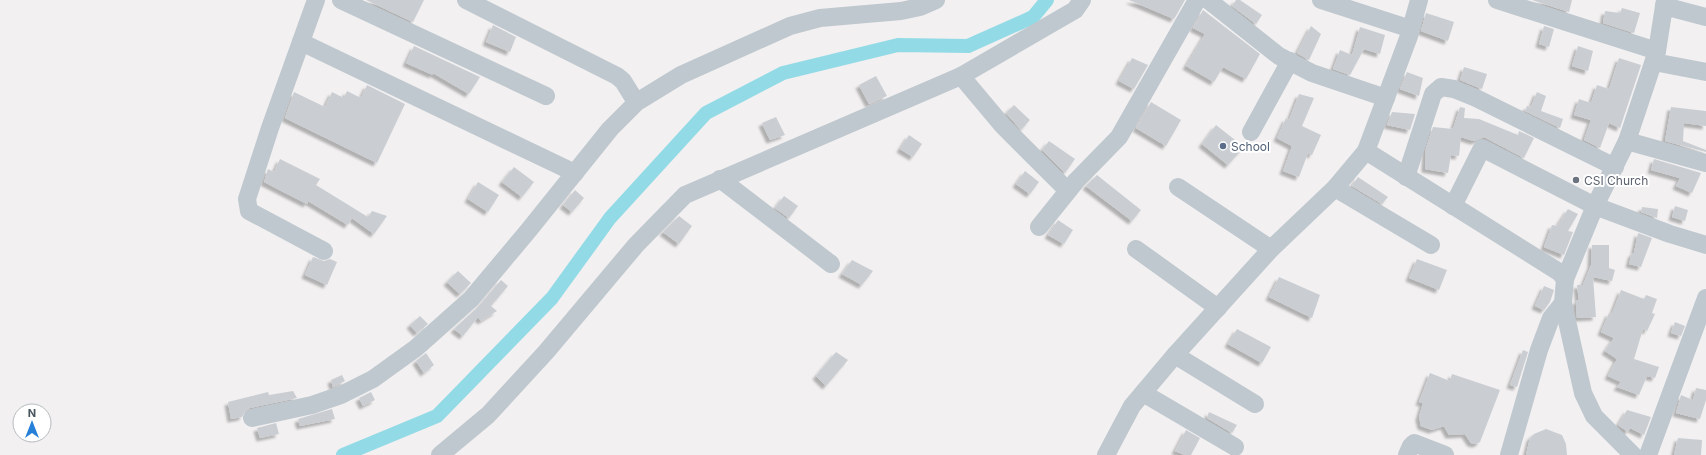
<svg xmlns="http://www.w3.org/2000/svg" width="1706" height="455" viewBox="0 0 1706 455" font-family="Inter,sans-serif">
	<defs>
		<filter id="shadow"><feDropShadow dx="-3.5" dy="3.5" stdDeviation="1" flood-color="#0004"/></filter>
	</defs>
	<rect width="100%" height="100%" fill="#f2f0f1"/>
	<g fill="none" stroke-linecap="round" stroke-linejoin="round">
		<!-- canal -->
		<path stroke="#92dbe6" stroke-width="14" d="M343,455L437,416L552,298L610,218L706,113L783,73L898,45L968,46L1033,17L1047,0"/>
	</g>
	<!-- building -->
	<g fill="#caced2" filter="url(#shadow)">
		<path d="M366,0H424L413,22Z"/>
		<path d="M1129,0H1185L1174,19Z"/>
		<path d="M1236,0H1240L1262,15L1256,24L1232,6Z"/>
		<path d="M1532,0H1572L1569,12Z"/>
		<path d="M1622,8L1640,13L1634,33L1603,23L1605,11L1620,13Z"/>
		<path d="M1203,10L1260,54L1246,79L1223,67L1214,82L1186,66L1205,34L1193,28Z"/>
		<path d="M1426,13L1454,22L1448,41L1421,31Z"/>
		<path d="M493,25L516,37L510,52L486,42Z"/>
		<path d="M1311,26L1321,34L1309,60L1297,53Z"/>
		<path d="M1544,26L1554,29L1549,47L1539,44Z"/>
		<path d="M1360,27L1385,35L1380,54L1364,49L1350,75L1333,69L1340,50L1352,55Z"/>
		<path d="M414,46L480,77L469,94L433,73V75L406,63Z"/>
		<path d="M1578,46L1593,51L1588,71L1572,66Z"/>
		<path d="M1132,58L1148,65L1134,89L1119,81Z"/>
		<path d="M1619,58L1641,65L1620,128L1609,123L1600,148L1584,140L1591,120L1574,115L1579,99L1591,103L1597,85L1609,89Z"/>
		<path d="M1464,67L1487,74L1482,89L1460,80Z"/>
		<path d="M1407,72L1423,78L1419,96L1400,89Z"/>
		<path d="M876,76L887,96L869,104L859,85Z"/>
		<path d="M367,85L405,104L377,163L285,118L294,92L325,107L332,92L344,98L347,91L361,98Z"/>
		<path d="M1537,92L1546,96L1541,111L1563,119L1560,128L1525,111L1527,106L1531,107Z"/>
		<path d="M1299,94L1314,98L1302,126L1321,135L1312,155L1308,153L1299,177L1283,171L1292,146L1277,138L1286,118L1289,120Z"/>
		<path d="M1151,102L1181,120L1166,146L1136,128Z"/>
		<path d="M1014,105L1030,120L1021,130L1006,113Z"/>
		<path d="M1460,107L1465,108L1464,118L1479,119L1518,135L1519,131L1534,138L1524,158L1484,137L1474,141L1461,137L1459,156L1451,155L1448,173L1425,169L1426,148L1433,127L1453,129Z"/>
		<path d="M1671,107L1706,111V126L1684,123L1683,141L1706,150V152L1665,141Z"/>
		<path d="M1392,112L1415,114L1410,130L1387,125Z"/>
		<path d="M776,117L785,135L770,140L762,123Z"/>
		<path d="M1216,125L1244,147L1228,165L1202,144Z"/>
		<path d="M909,135L922,144L913,157L900,149Z"/>
		<path d="M1049,141L1075,159L1065,173L1042,150Z"/>
		<path d="M280,159L320,179L316,185L368,217L372,211L387,216L374,234L352,218L348,225L308,201L307,204L264,182L268,169L274,172Z"/>
		<path d="M1654,159L1701,173L1692,193L1676,186L1680,178L1651,170Z"/>
		<path d="M514,167L534,182L522,197L502,182Z"/>
		<path d="M1025,171L1039,182L1030,194L1016,184Z"/>
		<path d="M1097,175L1141,210L1132,221L1086,186Z"/>
		<path d="M1358,177L1388,197L1382,204L1352,186Z"/>
		<path d="M478,182L499,195L488,212L468,199Z"/>
		<path d="M575,190L584,198L572,212L563,205Z"/>
		<path d="M784,196L798,206L789,218L775,208Z"/>
		<path d="M1675,206L1688,210L1685,221L1672,217Z"/>
		<path d="M1642,207L1658,209L1657,218L1641,212Z"/>
		<path d="M1568,209L1578,214L1568,231L1573,232L1564,255L1544,247L1552,225L1557,226Z"/>
		<path d="M679,216L692,226L679,244L663,232Z"/>
		<path d="M1058,220L1073,230L1064,244L1048,235Z"/>
		<path d="M1638,233L1652,238L1641,267L1629,264L1632,253H1634Z"/>
		<path d="M1592,245H1609V268L1615,270L1612,281L1593,277L1596,317L1577,318L1576,300L1579,301L1577,285H1583L1591,265Z"/>
		<path d="M313,257L324,261L330,259L337,262L327,285L305,275Z"/>
		<path d="M1417,259L1447,270L1439,290L1409,278Z"/>
		<path d="M852,260L873,271L862,285L842,274Z"/>
		<path d="M458,271L471,283L460,294L447,282Z"/>
		<path d="M1279,277L1320,295L1312,318L1269,297Z"/>
		<path d="M501,280L508,286L491,306L497,311L481,321L478,317L463,336L454,329L479,306Z"/>
		<path d="M1544,286L1554,290L1550,302L1544,310L1535,306Z"/>
		<path d="M1621,290L1644,299L1646,295L1657,299L1652,313L1655,314L1647,331L1643,329L1634,359L1659,367L1655,378L1647,376L1639,395L1617,387L1621,382L1608,376L1617,359L1605,351L1614,338L1601,332L1609,313L1612,314Z"/>
		<path d="M420,316L428,324L417,333L410,325Z"/>
		<path d="M1675,322L1685,326L1681,336L1671,333Z"/>
		<path d="M1237,329L1271,347L1262,363L1228,344Z"/>
		<path d="M1523,350L1528,352L1517,387L1510,385Z"/>
		<path d="M836,352L848,360L826,386L816,376Z"/>
		<path d="M426,353L434,365L424,373L416,361Z"/>
		<path d="M1430,373L1450,381L1452,374L1500,390L1480,442L1476,444L1471,443L1465,434L1449,435L1444,426L1432,430L1421,426L1419,417L1423,403L1419,402Z"/>
		<path d="M342,375L345,381L333,387L331,380Z"/>
		<path d="M1696,388L1706,390V400L1700,419L1676,413L1681,395L1693,400Z"/>
		<path d="M293,391L297,398L250,408L245,411L242,417L231,419L228,402L268,392L269,395Z"/>
		<path d="M371,392L375,400L363,406L359,398Z"/>
		<path d="M332,409L335,419L300,426L298,419Z"/>
		<path d="M1627,410L1651,417L1644,435L1630,428L1628,432L1618,425Z"/>
		<path d="M1209,412L1237,425L1232,433L1207,418Z"/>
		<path d="M276,423L279,434L260,438L257,428Z"/>
		<path d="M1546,429L1562,435L1566,444L1567,455H1526L1530,438L1534,434Z"/>
		<path d="M1186,430L1200,438L1191,455H1185L1175,451Z"/>
		<path d="M1678,438L1702,440L1701,455H1674Z"/>
	</g>
	<g fill="none" stroke-linecap="round" stroke-linejoin="round">
		<!-- minor -->
		<g stroke="#bfc8ce" stroke-width="18">
			<path d="M316,0L270,128L247,199L249,211L324,251"/>
			<path d="M341,0L546,96"/>
			<path d="M466,0L617,76L623,81L636,102"/>
			<path d="M1208,0L1279,56L1312,73L1386,98"/>
			<path d="M1321,0L1411,29"/>
			<path d="M1497,0L1657,51"/>
			<path d="M1664,6L1706,17"/>
			<path d="M301,42L575,173"/>
			<path d="M1654,62L1706,72"/>
			<path d="M961,76L1003,126L1068,191"/>
			<path d="M1251,132L1290,61"/>
			<path d="M1627,141L1706,163"/>
			<path d="M1366,151L1559,272L1565,279L1563,303L1583,393L1594,416L1633,455"/>
			<path d="M1406,177L1433,94L1441,87L1454,89L1476,98L1615,167"/>
			<path d="M720,179L831,264"/>
			<path d="M1178,187L1271,249"/>
			<path d="M1335,188L1431,245"/>
			<path d="M1453,206L1482,148L1595,206L1670,234L1706,245"/>
			<path d="M1039,227L1076,181L1119,137L1197,0"/>
			<path d="M1136,249L1218,308"/>
			<path d="M1565,279L1595,206L1627,141L1657,51L1665,0"/>
			<path d="M1175,355L1255,404"/>
			<path d="M1143,393L1235,447"/>
			<path d="M252,418L312,405L341,395L373,379L416,348L471,299L528,231L610,129L637,102L681,75L790,26L820,18L901,11L920,7L936,0"/>
			<path d="M440,455L488,415L546,352L636,245L685,195L961,76L1075,10L1082,0"/>
			<path d="M1106,455L1132,406L1175,355L1271,249L1335,188L1366,151L1409,36L1419,0"/>
			<path d="M1407,455L1411,446L1414,443L1445,455"/>
			<path d="M1509,455L1539,350L1551,318L1563,303"/>
			<path d="M1648,455L1706,298"/>
		</g>
	</g>
	<!-- markers -->
	<circle fill="#5c6f8a" stroke="#fff" stroke-width="1.5" cx="1223" cy="146" r="4"/>
	<circle fill="#6b7280" stroke="#fff" stroke-width="1.5" cx="1576" cy="180" r="4"/>
	<g text-anchor="middle" dominant-baseline="central" stroke-width="4" stroke-linejoin="round" paint-order="stroke">
		<!-- service labels -->
		<g font-size="12" fill="#4e5e75" stroke="#fff" text-anchor="start">
			<text x="1231" y="146">School</text>
		</g>
		<!-- worship labels -->
		<g font-size="12" fill="#5b616d" stroke="#fff" text-anchor="start">
			<text x="1584" y="180">CSI Church</text>
		</g>
	</g>
	<!-- north arrow -->
	<g transform="translate(32 423)"><circle r="19" fill="#ffffff" stroke="#b6bbbe"/>
	<path d="M0-3L7 15L0 10L-7 15Z" fill="#2680d7"/>
	<text y="-6" font-size="11" font-weight="bold" text-anchor="middle" fill="#49555c">N</text>
	</g>
</svg>
